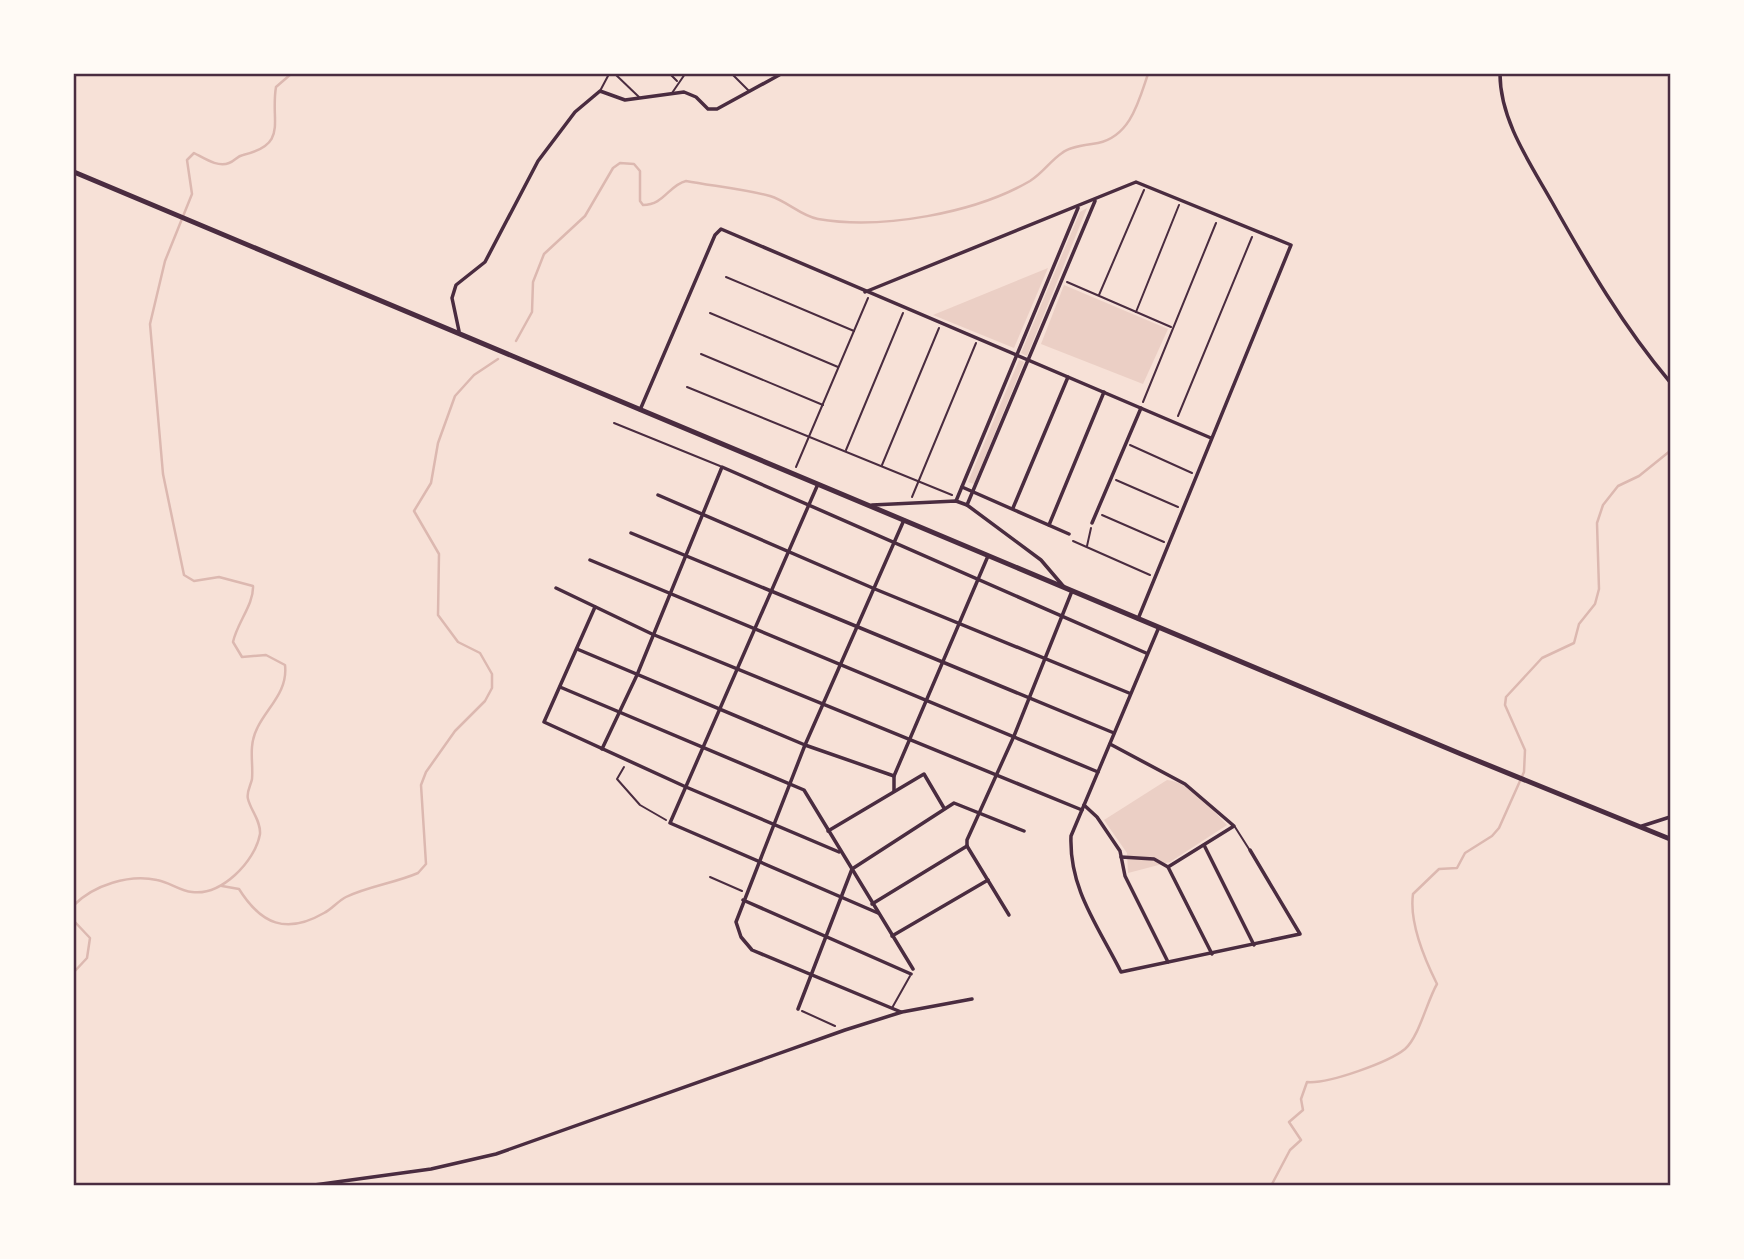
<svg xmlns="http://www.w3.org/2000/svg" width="1744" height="1259" viewBox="0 0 1744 1259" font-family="'Titillium Web',sans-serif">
	<rect width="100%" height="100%" fill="#f7e1d7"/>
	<!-- green -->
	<g fill="#ebcfc5">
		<path d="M1087,208L1027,356L1021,353L1080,212Z"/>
		<path d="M1048,268L1014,348L933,315Z"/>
		<path d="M1064,285L1168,329L1143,384L1041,344Z"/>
		<path d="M1019,360L1024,362L974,484L968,482Z"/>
		<path d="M1167,780C1192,783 1210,808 1227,825L1170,862L1128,873L1127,853L1104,820Z"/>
	</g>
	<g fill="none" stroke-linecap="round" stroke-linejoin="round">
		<!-- stream -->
		<g stroke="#dcb8b0" stroke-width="2.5">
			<path d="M516,341L532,312L533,282L544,254L585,216L613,168L620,163L634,164L640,171V201L643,205C664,205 669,185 686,181C713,186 743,189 770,196C787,201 801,216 818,219C882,230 975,213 1030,181C1043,173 1050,161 1062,153C1070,146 1088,145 1098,143C1131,136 1139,100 1148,74"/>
			<path d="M222,886L239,889C261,924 286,935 324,913C332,909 338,901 346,897C369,886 395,883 418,873L426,864L421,785L426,772L455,731L485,701L492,688V674L480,653L458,642L438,615L439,554L414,511L431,483L438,443L455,396L474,375L498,359"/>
			<path d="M74,905C94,885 129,874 157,880C169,882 180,891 192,892C221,896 255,862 260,834C261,821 251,811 248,799C246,792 251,785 252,779C253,768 251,757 252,747C254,715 289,699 285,665L266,655L242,657L233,642C237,623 254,604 253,586L219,577L194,581L184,575L163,474L150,324L165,261L192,194L187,160L194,153C204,158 218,168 229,163C235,161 237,156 243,155C289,144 270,122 276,87L291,74"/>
			<path d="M74,921L90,938L87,958L74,972"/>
			<path d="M1271,1186L1290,1150L1301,1140L1289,1122L1303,1110L1301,1099L1307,1082C1329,1084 1389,1062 1405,1049C1419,1037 1427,1001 1437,984C1424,958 1409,923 1413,894L1439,869L1457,868L1465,853L1492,836L1499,828L1524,772L1525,750L1505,705L1506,697L1542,658L1574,643L1579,624L1595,604L1599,589L1597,523L1603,505L1618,486L1639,476L1670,451"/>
		</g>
		<!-- path -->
		<g stroke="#4a2c40" stroke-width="2">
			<path d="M726,277L854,331"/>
			<path d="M1067,282L1171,327"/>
			<path d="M1099,295L1144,190"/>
			<path d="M1136,312L1179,205"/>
			<path d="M710,313L838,367"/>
			<path d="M701,354L823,405"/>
			<path d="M687,387L952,495"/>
			<path d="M1143,402L1216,223"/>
			<path d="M1178,416L1252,237"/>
			<path d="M1130,445L1192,473"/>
			<path d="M846,450L903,313"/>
			<path d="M882,465L939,328"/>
			<path d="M796,467L868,298"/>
			<path d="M1116,480L1178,507"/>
			<path d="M912,497L976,343"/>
			<path d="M1102,515L1164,542"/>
			<path d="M1073,541L1150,575"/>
			<path d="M1087,546L1091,528"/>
			<path d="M624,767L617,779L640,805L666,820"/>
			<path d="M710,877L742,891"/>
			<path d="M802,1011L835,1026"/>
		</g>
		<!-- service -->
		<g stroke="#4a2c40" stroke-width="2">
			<path d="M615,74L639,97"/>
			<path d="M670,74L677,81"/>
			<path d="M732,74L749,91"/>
			<path d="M600,91L609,74"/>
			<path d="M672,93L685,74"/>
			<path d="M614,423L720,466"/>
			<path d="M1235,827L1249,849"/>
			<path d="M892,1008L910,976"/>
		</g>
		<!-- minor -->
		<g stroke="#4a2c40" stroke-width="3.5">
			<path d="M1500,74C1500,120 1530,163 1552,202C1588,266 1623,326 1670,382"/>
			<path d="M865,292L1136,182L1291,245L1138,619"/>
			<path d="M459,331L452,298L456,285L485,262L538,161L575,112L600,91L625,100L684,92L696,97L708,109H717L781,74"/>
			<path d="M640,410L715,235L721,229L1211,438"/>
			<path d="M818,484L670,823L878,913"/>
			<path d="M962,487L1069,534"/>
			<path d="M658,495L875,589L1129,693"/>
			<path d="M956,501L1078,208"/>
			<path d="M872,505L956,501L967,505L1041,560L1064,587"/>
			<path d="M967,505L1095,201"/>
			<path d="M1013,508L1068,377"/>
			<path d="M1092,523L1141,408"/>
			<path d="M1049,525L1104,392"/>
			<path d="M631,533L1114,733"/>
			<path d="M590,560L1098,772"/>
			<path d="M556,588L652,634L1082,810"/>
			<path d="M595,607L544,722L686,787L839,852"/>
			<path d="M1159,627L1071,836C1069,889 1098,926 1121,972L1300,934L1250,850"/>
			<path d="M577,649L805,745L894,776"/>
			<path d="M560,687L804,790L913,969"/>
			<path d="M1110,744L1185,784L1234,826L1168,867L1154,859L1121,857"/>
			<path d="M602,749L637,675L722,467L1146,653"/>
			<path d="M894,791V776L988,556"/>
			<path d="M1084,805L1097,817L1120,851L1125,876L1168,962"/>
			<path d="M1642,826L1670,817"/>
			<path d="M828,831L924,774L944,808"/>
			<path d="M1204,845L1254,945"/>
			<path d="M967,846V840L1014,736L1072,591"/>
			<path d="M967,846L1009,915"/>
			<path d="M1168,867L1212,954"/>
			<path d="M743,900L911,974"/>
			<path d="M872,904L967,846"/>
			<path d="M892,936L988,880"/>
			<path d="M798,1009L852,869L954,803L1024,831"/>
			<path d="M901,1012L752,950L741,937L736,922L805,745L904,520"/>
			<path d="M307,1186L431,1169L496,1154L845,1030L902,1012L972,999"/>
		</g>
		<!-- primary -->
		<path stroke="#4a2c40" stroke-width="5" d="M74,172L1461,754L1670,839"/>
	</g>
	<!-- border -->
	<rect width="1744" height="1259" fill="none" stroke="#fffaf5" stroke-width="150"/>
	<rect x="75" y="75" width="1594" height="1109" fill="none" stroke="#4a2c40" stroke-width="2.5"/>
</svg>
